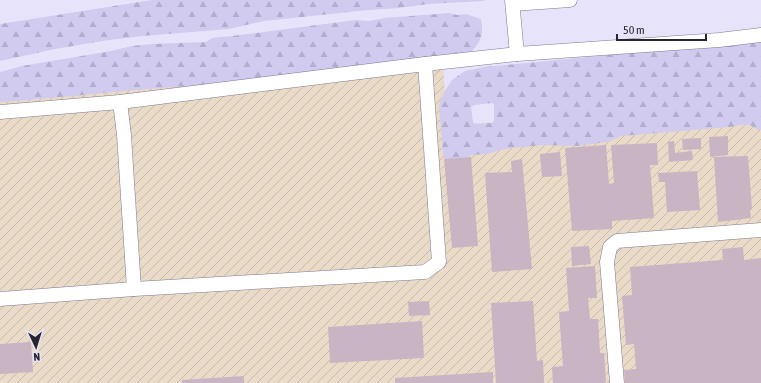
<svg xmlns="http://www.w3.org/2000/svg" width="761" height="383" viewBox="0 0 761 383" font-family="'Asap Condensed',sans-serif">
	<defs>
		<pattern id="industrial-furrows" width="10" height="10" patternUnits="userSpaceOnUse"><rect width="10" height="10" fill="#eadac8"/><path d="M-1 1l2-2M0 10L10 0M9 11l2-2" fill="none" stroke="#c9bbac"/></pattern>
		<pattern id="forest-firs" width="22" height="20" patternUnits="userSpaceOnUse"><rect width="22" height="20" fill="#d1cbef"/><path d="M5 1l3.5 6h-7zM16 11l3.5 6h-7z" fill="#b3aecd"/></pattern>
	</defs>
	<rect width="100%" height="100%" fill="#e7e3fb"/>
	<!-- industrial -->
	<path fill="url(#industrial-furrows)" d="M442,49L447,126L761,100V383H0V96Z"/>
	<!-- forest -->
	<g fill="url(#forest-firs)" fill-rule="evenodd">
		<path d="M152,0H485L483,1L428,4L399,8L369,10L264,21L229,29L142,36L102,41L55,49L0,61V24Z"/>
		<path d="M449,13L457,15L466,14L481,19C484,33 481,44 469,53L222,84C148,87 74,97 0,102V72L22,66L111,51L132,46L152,44L206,42L212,38L232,36L356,20L369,21L385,18Z"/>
		<path d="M761,42V130C756,130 756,128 752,126C745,123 736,126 729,127L621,136L613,140L606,142L577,146L543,145L504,149L487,154L471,155L467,160L445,161L443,153L439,105L443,94L452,80L465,71L484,67L660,50ZM492,103L494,104V121L492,123L475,124L473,122L471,107L474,105Z"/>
	</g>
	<!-- building -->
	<g fill="#c9b4c3">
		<path d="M728,136V155L710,157L709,137Z"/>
		<path d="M701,138V149L683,150L682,139Z"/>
		<path d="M674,141L675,153L692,151L693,160L669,162L668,142Z"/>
		<path d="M657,143L658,165H650L654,218L612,221V229L572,231L565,148L606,145L609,184L614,183L611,145Z"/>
		<path d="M560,152L562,176L542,177L540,154Z"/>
		<path d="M748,156L752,209L750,210L751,218L718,222L714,157Z"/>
		<path d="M471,157L478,246L452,248L444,159Z"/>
		<path d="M522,159L532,269L492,272L485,173L512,172L511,161Z"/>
		<path d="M697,171L700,210L667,212L665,182H659L658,173Z"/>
		<path d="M589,246L591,264L572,266L571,247Z"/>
		<path d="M743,247L744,260L761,258V383H625L624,370L636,369L634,344L626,345L622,296L632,295L630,267L723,260L722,249Z"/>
		<path d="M595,266L597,298H588L590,319H598L600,353H604L606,383H553L552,367L563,366L559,312L569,311L566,268Z"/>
		<path d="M429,301L430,315L409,316L408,302Z"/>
		<path d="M533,301L537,361L543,360L544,383H496L491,303Z"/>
		<path d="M422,321L424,358L330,363L328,327Z"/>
		<path d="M31,342L33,372L0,374V344Z"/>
		<path d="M493,372V383H395V378Z"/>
		<path d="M244,376V383H182V380Z"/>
	</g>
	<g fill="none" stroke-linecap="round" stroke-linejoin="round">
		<!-- minor casing -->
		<g stroke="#7d798e" stroke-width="15">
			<g id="minor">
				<path d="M512,0L517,54"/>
				<path d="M513,4L570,0"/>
				<path d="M120,102L124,135L134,289"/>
				<path d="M0,112L120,102L425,64L517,54L719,40L761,35"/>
				<path d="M0,299L134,289L425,272L439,262L425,64"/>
				<path d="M617,383L607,262L610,247L617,241L761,230"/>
			</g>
		</g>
		<!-- minor -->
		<use href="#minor" stroke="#fff" stroke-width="14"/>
	</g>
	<!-- north arrow -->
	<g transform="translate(36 347) rotate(176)" stroke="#e7e3fb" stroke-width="3" paint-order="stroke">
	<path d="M0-3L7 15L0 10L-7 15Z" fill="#27252e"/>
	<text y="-6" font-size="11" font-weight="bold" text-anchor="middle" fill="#27252e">N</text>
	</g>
	<!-- scale -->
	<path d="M617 34v6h89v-6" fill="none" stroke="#27252e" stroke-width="2"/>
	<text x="623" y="34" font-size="12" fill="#27252e" stroke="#e7e3fb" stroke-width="3" paint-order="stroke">50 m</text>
</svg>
